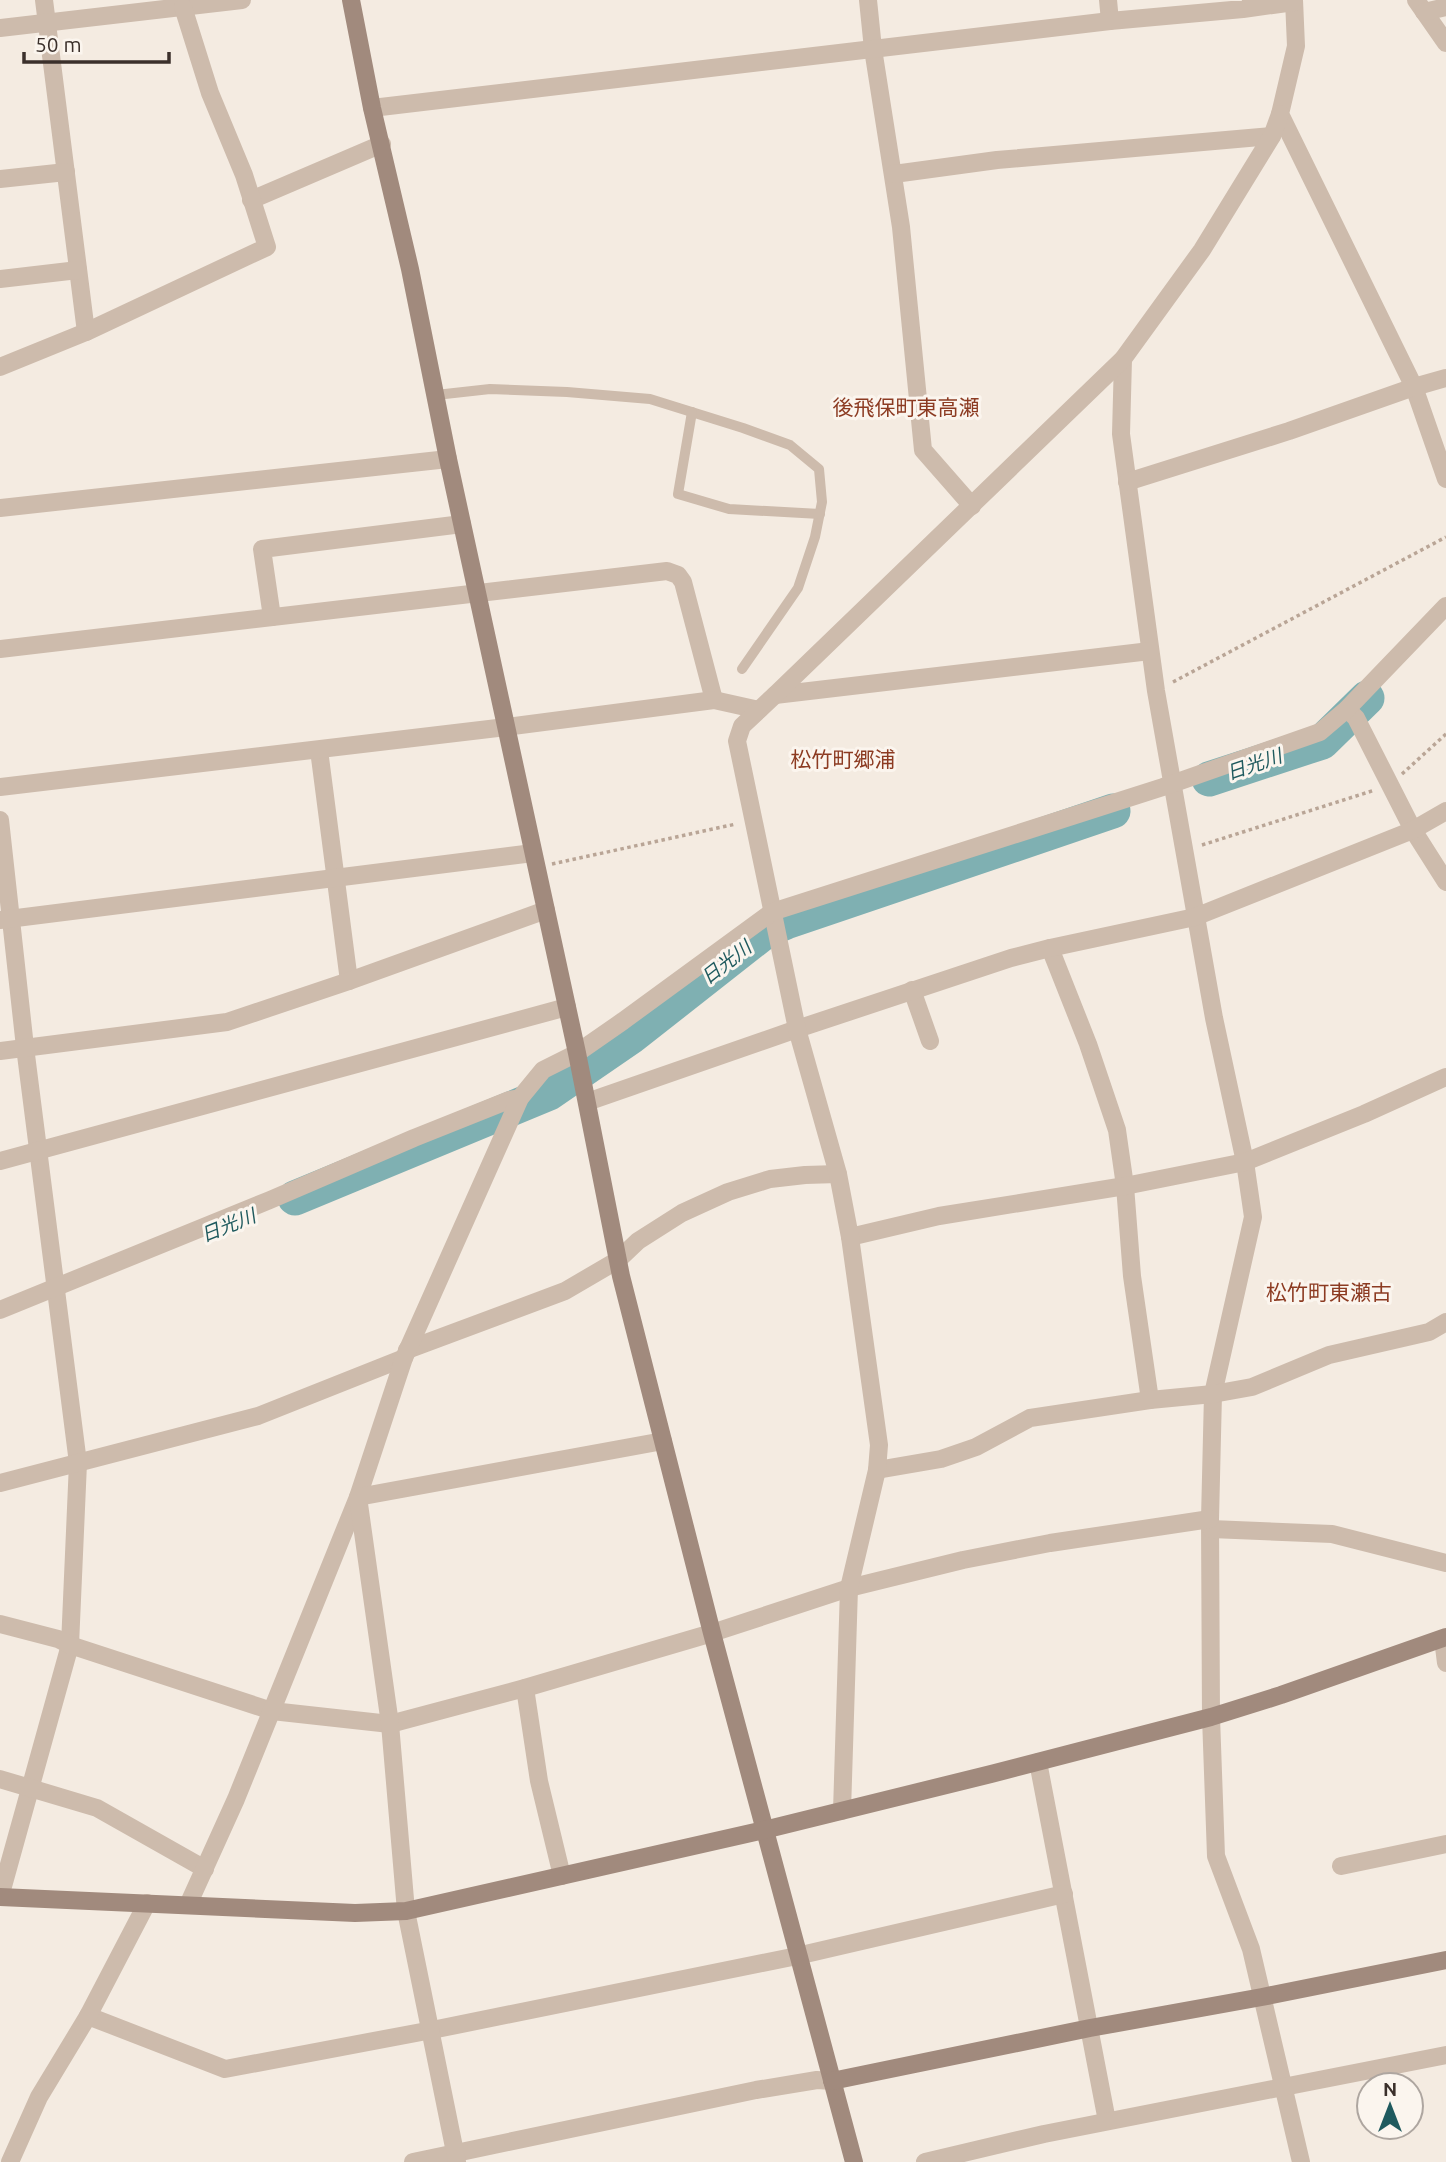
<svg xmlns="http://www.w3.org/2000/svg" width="1446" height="2162" viewBox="0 0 1446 2162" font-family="Ubuntu,'Noto Sans JP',sans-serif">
	<rect width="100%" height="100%" fill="#f4ebe1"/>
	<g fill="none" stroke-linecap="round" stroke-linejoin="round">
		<!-- river -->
		<g stroke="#7fb0b2" stroke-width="35">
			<path d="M1209,779L1322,742L1367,698"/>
			<path d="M295,1198L549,1093L632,1036L767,930L786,922L1113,811"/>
		</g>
		<!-- path -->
		<g stroke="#b9a596" stroke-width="3.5" stroke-dasharray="3.5 3.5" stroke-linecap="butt">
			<path d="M1173,682L1446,537"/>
			<path d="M1402,774L1446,734"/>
			<path d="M1202,845L1375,790"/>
			<path d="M552,864L736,824"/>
		</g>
		<!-- lane -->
		<g stroke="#cdbbac" stroke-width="10">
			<path d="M436,395L490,389L567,392L650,399L743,428L790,445L819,469L822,502L815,537L798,588L742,669"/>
			<path d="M692,412L678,494L729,509L820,514"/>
		</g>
		<!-- street -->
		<g stroke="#cdbbac" stroke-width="18">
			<path d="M44,0L86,332"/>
			<path d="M868,0L873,49L901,227L923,450L972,506"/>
			<path d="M1108,0L1110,21"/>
			<path d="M1294,0L1296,46L1280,114L1414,387L1446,479"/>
			<path d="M1416,0L1446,43"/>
			<path d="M1424,12L1446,7"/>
			<path d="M0,28L242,0"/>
			<path d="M372,108L1110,21L1243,9L1294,2"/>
			<path d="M894,174L997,160L1272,136"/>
			<path d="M0,179L66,172"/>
			<path d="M251,200L382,144"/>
			<path d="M0,279L78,270"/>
			<path d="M1123,359L1121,434L1156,691L1214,1018L1245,1162L1253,1217L1213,1394L1210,1519L1211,1717L1216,1856L1251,1949L1301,2162"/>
			<path d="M0,367L86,332L267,247L244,175L210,93L183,7"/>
			<path d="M1127,482L1289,431L1414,387L1446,378"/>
			<path d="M0,508L448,459"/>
			<path d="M272,617L262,549L462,524"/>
			<path d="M0,649L667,571L678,575L683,582L714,700"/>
			<path d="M775,695L1150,651"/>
			<path d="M1347,709L1356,718L1413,830L1446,882"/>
			<path d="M319,750L349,981"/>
			<path d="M0,787L506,727L714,700L759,710"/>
			<path d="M0,820L25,1047L78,1463L70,1645L0,1897"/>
			<path d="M0,920L533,853"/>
			<path d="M1050,948L1088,1044L1117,1130L1125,1186L1132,1276L1150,1400"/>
			<path d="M912,990L930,1041"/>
			<path d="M0,1051L227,1022L349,981L546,910"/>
			<path d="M587,1102L797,1029L1011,958L1050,948L1195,917L1413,830L1446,811"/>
			<path d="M0,1161L567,1007"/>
			<path d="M850,1237L939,1216L1125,1186L1245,1162L1364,1114L1446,1077"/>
			<path d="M0,1310L270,1200L414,1138L509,1100L520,1098"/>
			<path d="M407,1350L565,1291L618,1260L638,1241L682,1213L728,1192L770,1179L805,1175L838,1174"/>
			<path d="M877,1470L941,1459L976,1447L1030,1418L1150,1400L1213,1394L1252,1387L1329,1355L1429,1332L1446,1322"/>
			<path d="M0,1483L258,1416L404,1358"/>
			<path d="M1211,1529L1332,1534L1446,1563"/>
			<path d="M0,1624L58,1639L70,1645L272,1711L390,1724L525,1688L712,1633L849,1588L963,1560L1050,1543L1210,1519"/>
			<path d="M1443,1639L1446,1663"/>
			<path d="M525,1688L539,1781L562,1876"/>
			<path d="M1038,1762L1107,2121"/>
			<path d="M0,1779L97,1808L205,1869"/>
			<path d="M842,1811L849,1588L877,1470L879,1445L850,1237L838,1174L797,1029L737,741L742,726L775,695L1123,359L1202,250L1272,136L1280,114"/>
			<path d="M1341,1866L1446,1844"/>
			<path d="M188,1905L236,1799L358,1497L404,1358L520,1098L543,1070L577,1053L623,1021L772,912L1163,787L1320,732L1347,709L1446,606"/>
			<path d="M88,2016L225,2069L432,2030L797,1956L1064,1894"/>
			<path d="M10,2162L39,2097L88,2016L147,1903"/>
			<path d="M413,2162L756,2090L817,2080L832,2081"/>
			<path d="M457,2162L406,1911L390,1724L358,1497L663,1441"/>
			<path d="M925,2162L1044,2134L1446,2055"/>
		</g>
		<!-- secondary -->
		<g stroke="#a18a7d" stroke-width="18">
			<path d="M351,0L372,108L410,269L448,459L577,1053L621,1276L712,1633L854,2162"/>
			<path d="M0,1897L355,1913L406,1911L764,1830L991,1774L1211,1717L1281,1695L1446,1637"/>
			<path d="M832,2081L1090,2028L1262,1997L1446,1960"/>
		</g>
	</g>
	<g text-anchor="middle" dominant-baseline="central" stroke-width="6" stroke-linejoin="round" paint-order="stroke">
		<!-- water labels -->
		<g font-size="19" font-style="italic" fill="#1f5a5e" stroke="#fbf5ee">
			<text transform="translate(1254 764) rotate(-19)">日光川</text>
			<text transform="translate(726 962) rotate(-38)">日光川</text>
			<text transform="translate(228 1225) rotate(-22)">日光川</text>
		</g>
		<!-- quarter labels -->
		<g font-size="21" fill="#8c3b22" stroke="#fbf5ee">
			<text x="906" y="407">後飛保町東高瀬</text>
			<text x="843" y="759">松竹町郷浦</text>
			<text x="1329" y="1292">松竹町東瀬古</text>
		</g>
	</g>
	<!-- north arrow -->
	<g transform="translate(1390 2106)"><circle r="33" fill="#fbf5ee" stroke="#aea6a0" stroke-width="2"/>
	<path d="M0-5L12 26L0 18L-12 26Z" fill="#1f5a5e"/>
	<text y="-10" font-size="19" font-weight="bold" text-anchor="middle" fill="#3b302b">N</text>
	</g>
	<!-- scale -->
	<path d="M24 52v10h145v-10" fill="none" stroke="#3b302b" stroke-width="3.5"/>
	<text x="35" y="52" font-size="21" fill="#3b302b" stroke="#fbf5ee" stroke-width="5" paint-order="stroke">50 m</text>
</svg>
